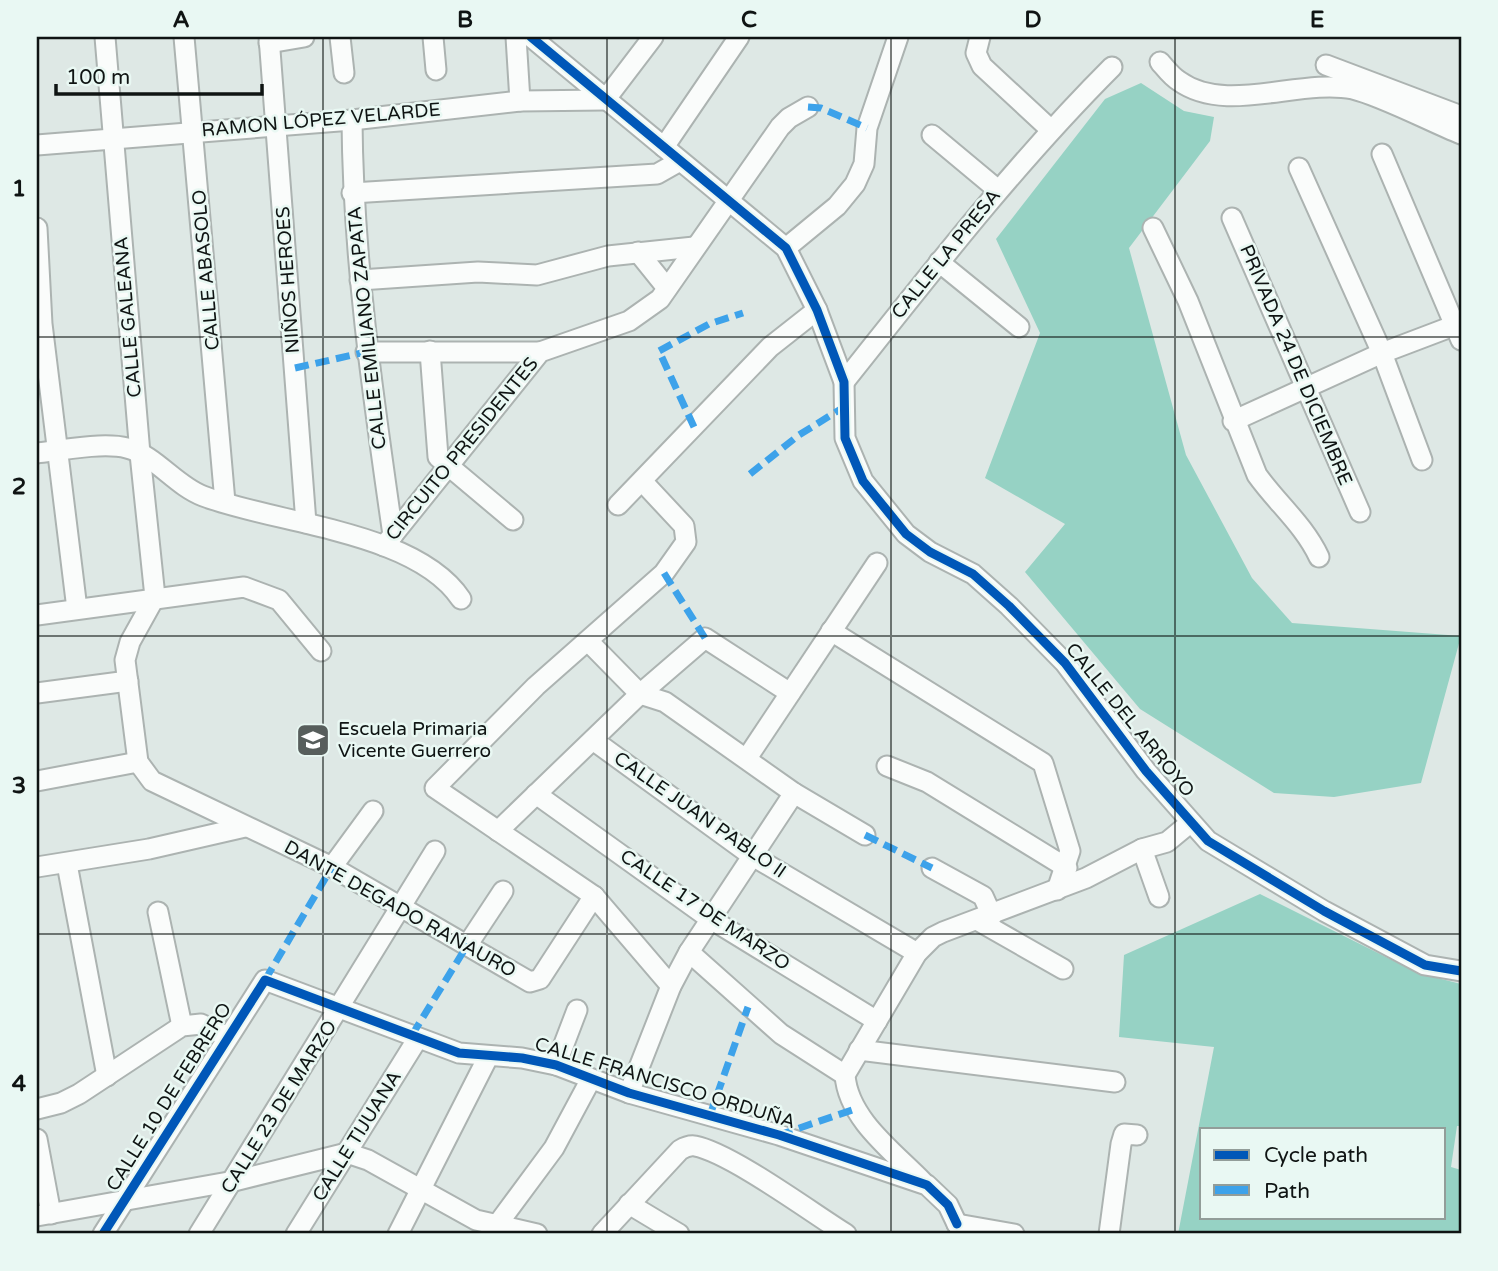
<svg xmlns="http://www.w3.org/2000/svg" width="1498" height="1271" viewBox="0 0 1498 1271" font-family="'Varela Round',sans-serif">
	<rect width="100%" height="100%" fill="#dee8e5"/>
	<!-- forest -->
	<g fill="#96d2c4" fill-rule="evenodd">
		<path d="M1141,83L1184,111L1214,117L1210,141L1129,248L1186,455L1252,578L1292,623L1461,636L1421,783L1334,797L1274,793L1140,709L1025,572L1065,524L985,478L1040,333L996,239L1105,99Z"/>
		<path d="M1260,894L1418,973L1461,984V1126H1457L1451,1167L1461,1170V1234H1178L1214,1047L1119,1037L1124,955ZM1202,1129H1444V1217H1202Z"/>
	</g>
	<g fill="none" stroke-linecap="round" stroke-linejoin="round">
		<!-- minor casing -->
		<g stroke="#acb3b1" stroke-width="23">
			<g id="minor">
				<path d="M105,37L140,454L155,597"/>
				<path d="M184,37L225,502"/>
				<path d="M269,37L306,523"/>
				<path d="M340,37L344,73"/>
				<path d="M433,37L436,70"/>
				<path d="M516,37L520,101"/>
				<path d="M531,37L786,248L817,310L844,382L845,438L863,481L906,534L930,552L973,574L1009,606L1065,663L1146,771L1208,841L1324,911L1425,965L1461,971"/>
				<path d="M980,37L976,53L982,66L1050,129"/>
				<path d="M269,43L304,37"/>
				<path d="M1160,62C1166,69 1172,77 1179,81C1226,115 1300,78 1353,89C1382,96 1431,122 1461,134"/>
				<path d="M1326,65L1461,116"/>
				<path d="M352,120C353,259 373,397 393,535"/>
				<path d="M932,135L998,190"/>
				<path d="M37,145L352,120L520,101L605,100L653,37"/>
				<path d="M664,147L739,37"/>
				<path d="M1382,154L1461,340"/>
				<path d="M1299,168L1382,353L1422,460"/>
				<path d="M352,193L657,174L680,161"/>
				<path d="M1232,218L1360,512"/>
				<path d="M37,228L42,324L77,609"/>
				<path d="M1153,228L1188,301L1257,475C1277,503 1304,525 1319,557"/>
				<path d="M786,248L837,206L855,184L864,164L867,128L898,37"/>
				<path d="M638,252L667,288"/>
				<path d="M939,262L1019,327"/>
				<path d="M360,280L478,272L537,275L608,256L694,247"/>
				<path d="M430,351L438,457L513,520"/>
				<path d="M366,352H540"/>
				<path d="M844,382C930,274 1014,165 1112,67"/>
				<path d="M1233,421L1382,353L1461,323"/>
				<path d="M37,453C61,450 104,442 127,448C155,455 176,486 203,496C276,524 416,531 461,599"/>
				<path d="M642,481L684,526L686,542L664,573L536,686L435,788L594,896L671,986"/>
				<path d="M618,505L770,347L817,310"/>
				<path d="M384,546L540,352L629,321L660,299L780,127L789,118L808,107"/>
				<path d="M155,597L130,642L125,660L138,762L152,781L332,867L530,982L540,979L594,896"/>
				<path d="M37,615L244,587L279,600L321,651"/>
				<path d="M831,631L1043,763L1070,851L1057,890"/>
				<path d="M588,641L640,694L665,702L794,793L865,835"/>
				<path d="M37,693L128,681"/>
				<path d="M593,740L751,855L917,953"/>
				<path d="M747,758L877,563"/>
				<path d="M887,766L927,782L1067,868"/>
				<path d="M37,781L138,762"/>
				<path d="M536,794L709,918L877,1021"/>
				<path d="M498,831L640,694L705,638L790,693"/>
				<path d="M1142,849L1159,897"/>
				<path d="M67,864L107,1076"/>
				<path d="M37,867L149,849L245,827"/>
				<path d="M332,867L373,811"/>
				<path d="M932,868L983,896L992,916"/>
				<path d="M158,912L182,1026"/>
				<path d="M977,920L1063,969"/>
				<path d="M468,944L503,891"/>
				<path d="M689,952L781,1034L845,1075"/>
				<path d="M859,1050L1115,1082"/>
				<path d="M556,1065L577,1010"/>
				<path d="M629,1093L671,986L689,952L794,793"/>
				<path d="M37,1109L61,1103L79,1094L182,1026L201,1024L228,1037"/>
				<path d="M37,1139L51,1214"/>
				<path d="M923,1182C894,1152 848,1119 845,1075L917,953L933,937L943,932L1086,878L1142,849L1167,842L1190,823"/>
				<path d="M629,1204L679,1234"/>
				<path d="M37,1216L234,1181L347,1153L368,1160L476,1220L537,1234"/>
				<path d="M957,1224L1014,1234"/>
				<path d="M497,1225L554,1148L591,1079"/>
				<path d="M103,1234L265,980L459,1053L522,1058L556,1065L629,1093L779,1135L927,1185L948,1205L957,1224"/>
				<path d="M199,1234L435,851"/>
				<path d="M296,1234L418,1038"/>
				<path d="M398,1234L488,1057"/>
				<path d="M602,1234L680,1150C685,1147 689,1145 695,1146C731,1153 812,1213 846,1234"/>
				<path d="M1109,1234L1121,1144L1124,1134L1137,1135"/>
			</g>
		</g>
		<!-- minor -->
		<use href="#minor" stroke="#fafcfb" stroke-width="19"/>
		<!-- quiet -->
		<g stroke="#3da2ea" stroke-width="7" stroke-dasharray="14 7" stroke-linecap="butt">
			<path d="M808,107L821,108L867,128"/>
			<path d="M295,368L366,352"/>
			<path d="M694,427L659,351L709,324L743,313"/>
			<path d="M750,474L799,435L844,407"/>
			<path d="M664,573L705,638"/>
			<path d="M865,835L932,868"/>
			<path d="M265,980L332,867"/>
			<path d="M412,1035L468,944"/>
			<path d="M710,1115L748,1007"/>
			<path d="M779,1135L855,1109"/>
		</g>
		<!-- cycleway casing -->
		<g stroke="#e9f8f3" stroke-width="13">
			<g id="cycleway">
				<path d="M531,37L786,248L817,310L844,382L845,438L863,481L906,534L930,552L973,574L1009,606L1065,663L1146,771L1208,841L1324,911L1425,965L1461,971"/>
				<path d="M103,1234L265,980L459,1053L522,1058L556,1065L629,1093L779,1135L927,1185L948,1205L957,1224"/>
			</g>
		</g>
		<!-- cycleway -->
		<use href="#cycleway" stroke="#0057b8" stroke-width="9"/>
	</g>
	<!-- grid -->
	<path fill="none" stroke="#0f1413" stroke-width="2" stroke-opacity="0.55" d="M323,37V1234M607,37V1234M891,37V1234M1175,37V1234M37,337H1461M37,636H1461M37,934H1461"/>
	<!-- icons -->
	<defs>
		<g id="school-square" transform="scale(1.75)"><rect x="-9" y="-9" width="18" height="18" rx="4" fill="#575e5c" stroke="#e9f8f3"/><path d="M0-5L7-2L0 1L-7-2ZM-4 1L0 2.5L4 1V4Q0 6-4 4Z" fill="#fff"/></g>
	</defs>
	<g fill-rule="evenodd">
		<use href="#school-square" x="313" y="740"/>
	</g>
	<g text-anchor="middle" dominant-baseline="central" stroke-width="5" stroke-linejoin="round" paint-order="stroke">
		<!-- street labels -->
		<g font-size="19" fill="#0f1413" stroke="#e9f8f3">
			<text transform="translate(321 120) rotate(-5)">RAMON LÓPEZ VELARDE</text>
			<text transform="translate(946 254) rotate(-51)">CALLE LA PRESA</text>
			<text transform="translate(206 270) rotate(-95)">CALLE ABASOLO</text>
			<text transform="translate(288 280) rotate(-94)">NIÑOS HEROES</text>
			<text transform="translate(128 317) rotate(-95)">CALLE GALEANA</text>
			<text transform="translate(367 328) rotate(-96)">CALLE EMILIANO ZAPATA</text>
			<text transform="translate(1296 365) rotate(67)">PRIVADA 24 DE DICIEMBRE</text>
			<text transform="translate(462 449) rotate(-51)">CIRCUITO PRESIDENTES</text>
			<text transform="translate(1130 720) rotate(51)">CALLE DEL ARROYO</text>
			<text transform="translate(700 815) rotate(35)">CALLE JUAN PABLO II</text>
			<text transform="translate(400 909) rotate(29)">DANTE DEGADO RANAURO</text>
			<text transform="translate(705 910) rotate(34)">CALLE 17 DE MARZO</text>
			<text transform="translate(665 1083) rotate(17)">CALLE FRANCISCO ORDUÑA</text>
			<text transform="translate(169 1097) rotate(-58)">CALLE 10 DE FEBRERO</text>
			<text transform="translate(279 1107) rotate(-58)">CALLE 23 DE MARZO</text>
			<text transform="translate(357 1136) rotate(-58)">CALLE TIJUANA</text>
		</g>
		<!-- poi labels -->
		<g font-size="19" fill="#0f1413" stroke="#e9f8f3" text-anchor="start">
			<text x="338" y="729">Escuela Primaria<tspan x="338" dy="22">Vicente Guerrero</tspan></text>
		</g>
	</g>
	<!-- border -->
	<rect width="1498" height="1271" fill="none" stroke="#e9f8f3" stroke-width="77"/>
	<!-- legend -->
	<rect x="1200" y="1128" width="245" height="91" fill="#e9f8f3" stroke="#929d99" stroke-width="2"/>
	<rect x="1214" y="1150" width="35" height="10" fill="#0057b8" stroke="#929d99" stroke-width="2"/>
	<text x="1264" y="1162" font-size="21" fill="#0f1413">Cycle path</text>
	<rect x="1214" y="1185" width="35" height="10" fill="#3da2ea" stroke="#929d99" stroke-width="2"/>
	<text x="1264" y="1198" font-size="21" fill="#0f1413">Path</text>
	<!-- scale -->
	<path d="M56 84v10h206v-10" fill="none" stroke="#0f1413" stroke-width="3.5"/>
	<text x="66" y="84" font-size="21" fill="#0f1413" stroke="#e9f8f3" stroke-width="5" paint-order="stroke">100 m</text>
	<rect x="38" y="38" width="1422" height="1194" fill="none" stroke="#0f1413" stroke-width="2.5"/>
	<g font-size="23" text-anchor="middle" font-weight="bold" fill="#0f1413">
		<text x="181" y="27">A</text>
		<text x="465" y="27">B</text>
		<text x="749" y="27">C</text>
		<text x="1033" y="27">D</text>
		<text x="1317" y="27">E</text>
		<text x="19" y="196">1</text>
		<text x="19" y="494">2</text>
		<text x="19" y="793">3</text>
		<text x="19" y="1091">4</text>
	</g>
</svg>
